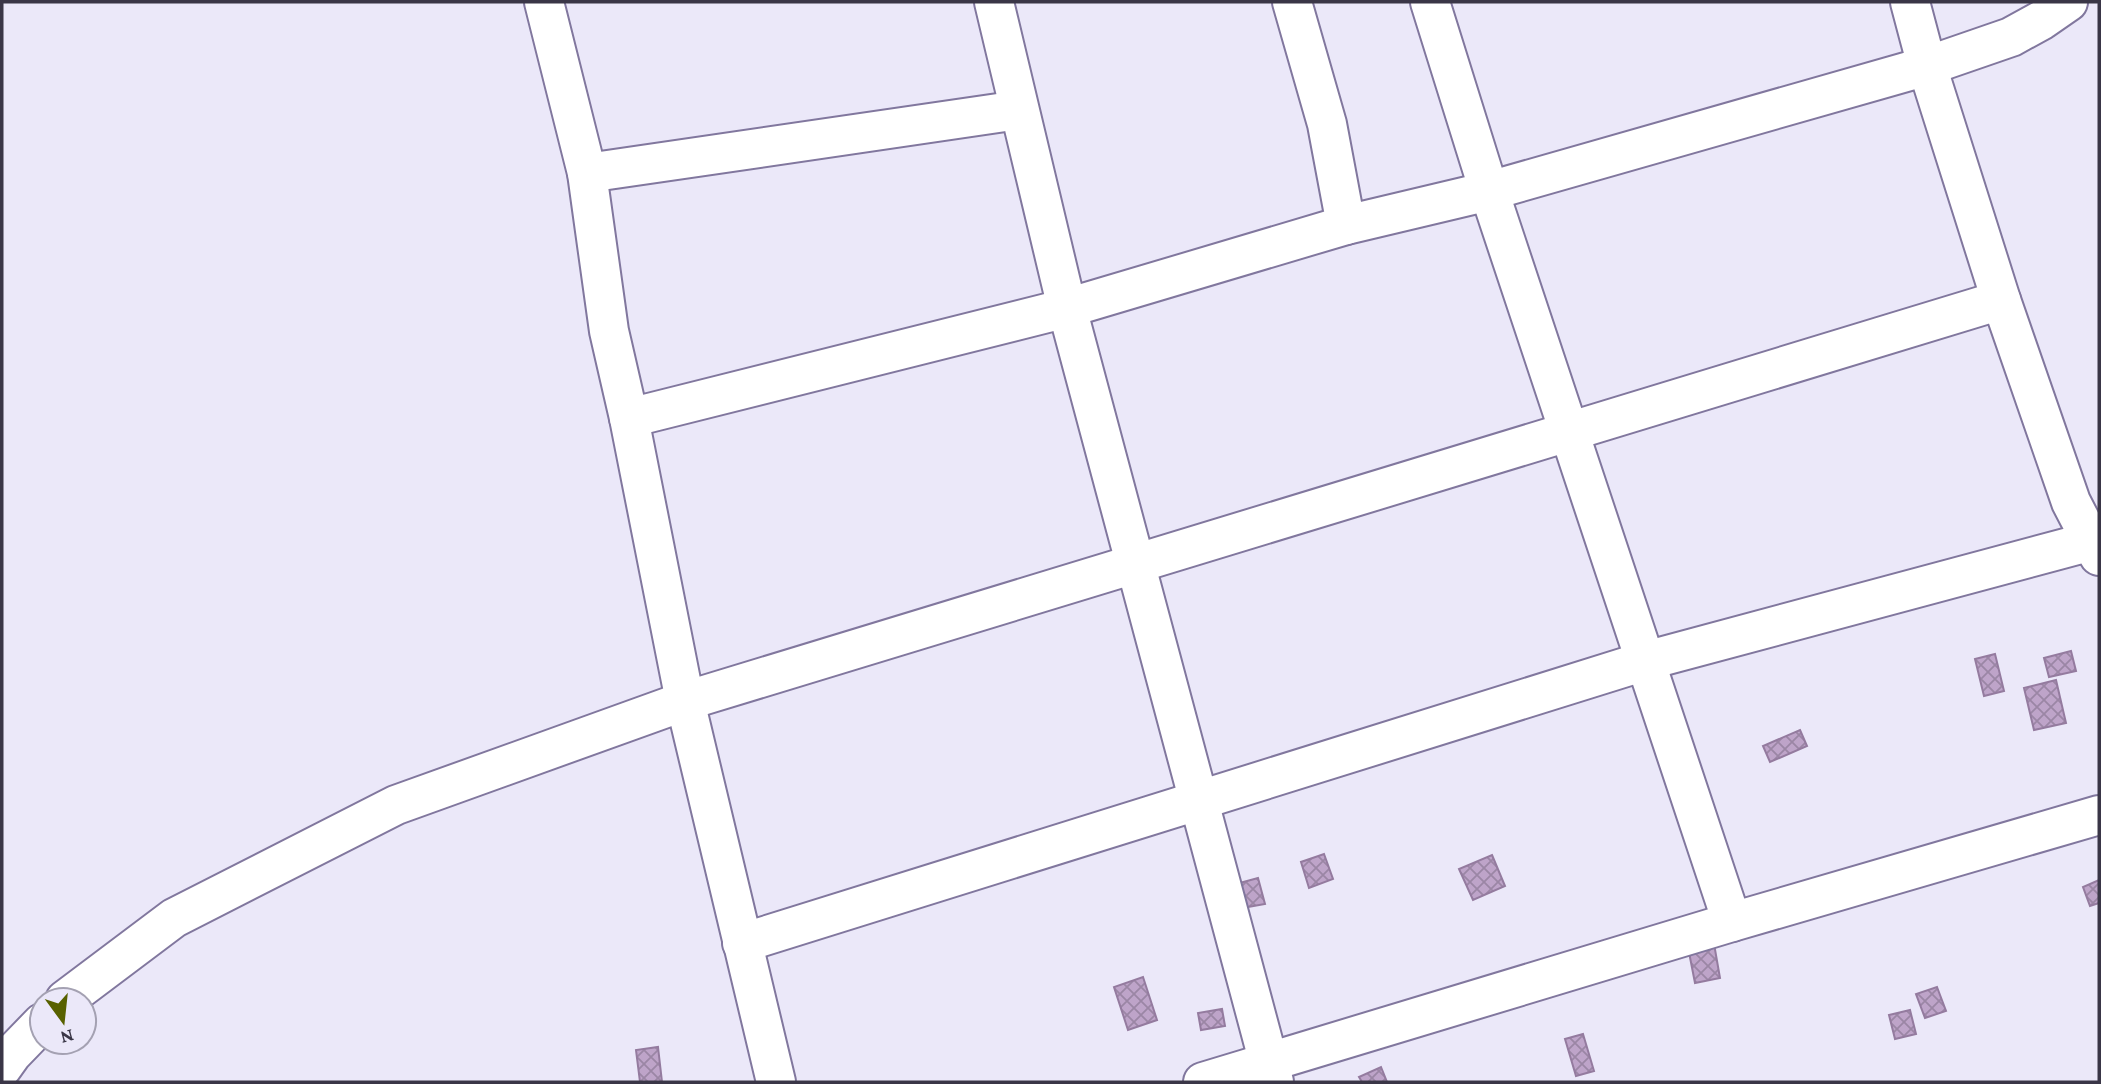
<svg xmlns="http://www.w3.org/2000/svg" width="2101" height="1084" viewBox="0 0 2101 1084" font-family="'Crimson Pro',serif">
	<defs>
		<pattern id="building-cross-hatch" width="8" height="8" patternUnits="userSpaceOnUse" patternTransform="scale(1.75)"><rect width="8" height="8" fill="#bea4c9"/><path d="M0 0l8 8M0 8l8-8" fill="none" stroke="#9b86a5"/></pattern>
	</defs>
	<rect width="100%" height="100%" fill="#ebe8f9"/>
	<!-- building -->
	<g fill="url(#building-cross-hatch)" stroke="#947b9f" stroke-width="2">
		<path d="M2071,651L2076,671L2049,677L2044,658Z"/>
		<path d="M1995,654L2004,691L1984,696L1975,659Z"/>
		<path d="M2056,680L2066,723L2034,730L2024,688Z"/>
		<path d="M1800,730L1807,746L1770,762L1763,746Z"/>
		<path d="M1324,854L1333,879L1309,888L1301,862Z"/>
		<path d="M1492,855L1505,886L1473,900L1459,869Z"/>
		<path d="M1258,878L1265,904L1242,908L1236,884Z"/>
		<path d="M2099,880V903L2090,906L2083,887Z"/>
		<path d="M1713,938L1720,978L1695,983L1687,942Z"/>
		<path d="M1143,977L1157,1020L1128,1030L1114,987Z"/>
		<path d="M1937,987L1946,1011L1925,1018L1916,994Z"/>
		<path d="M1222,1009L1225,1026L1201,1030L1198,1013Z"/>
		<path d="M1910,1010L1916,1034L1895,1039L1889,1015Z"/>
		<path d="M1583,1034L1594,1071L1576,1076L1565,1039Z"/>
		<path d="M658,1047L662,1082H640L636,1050Z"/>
		<path d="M1381,1067L1387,1082H1362L1359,1077Z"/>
	</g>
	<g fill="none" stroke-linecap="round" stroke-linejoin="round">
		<!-- street casing -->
		<g stroke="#81779e" stroke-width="42">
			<g id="street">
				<path d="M544,2L587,173L609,331L629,418L685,701L776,1082"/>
				<path d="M994,2L1067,308L1274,1082"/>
				<path d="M1292,2L1327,124L1346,225"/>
				<path d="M1430,2L1489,191L1732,922"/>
				<path d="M1910,2L1927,66L2001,300L2071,502L2099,556"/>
				<path d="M587,173L1019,110"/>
				<path d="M629,418L1067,308L1346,225L1489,191L1927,66L2011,37L2042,20L2068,2"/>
				<path d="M742,943L1645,661L2099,539"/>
				<path d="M65,1000L174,918L396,805L685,701L2001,300"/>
				<path d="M2,1068L12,1054L42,1023"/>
				<path d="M1203,1082L1732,922L2099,815"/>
			</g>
		</g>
		<!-- street -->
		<use href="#street" stroke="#fff" stroke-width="38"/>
	</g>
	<!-- border -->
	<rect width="2101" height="1084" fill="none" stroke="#3a3647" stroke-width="7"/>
	<!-- north arrow -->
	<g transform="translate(63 1021) rotate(165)"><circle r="33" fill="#ebe8f9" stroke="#a4a1b2" stroke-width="2"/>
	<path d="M0-5L12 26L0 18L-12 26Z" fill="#586100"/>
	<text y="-10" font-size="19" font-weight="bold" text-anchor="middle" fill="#3a3647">N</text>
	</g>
</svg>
